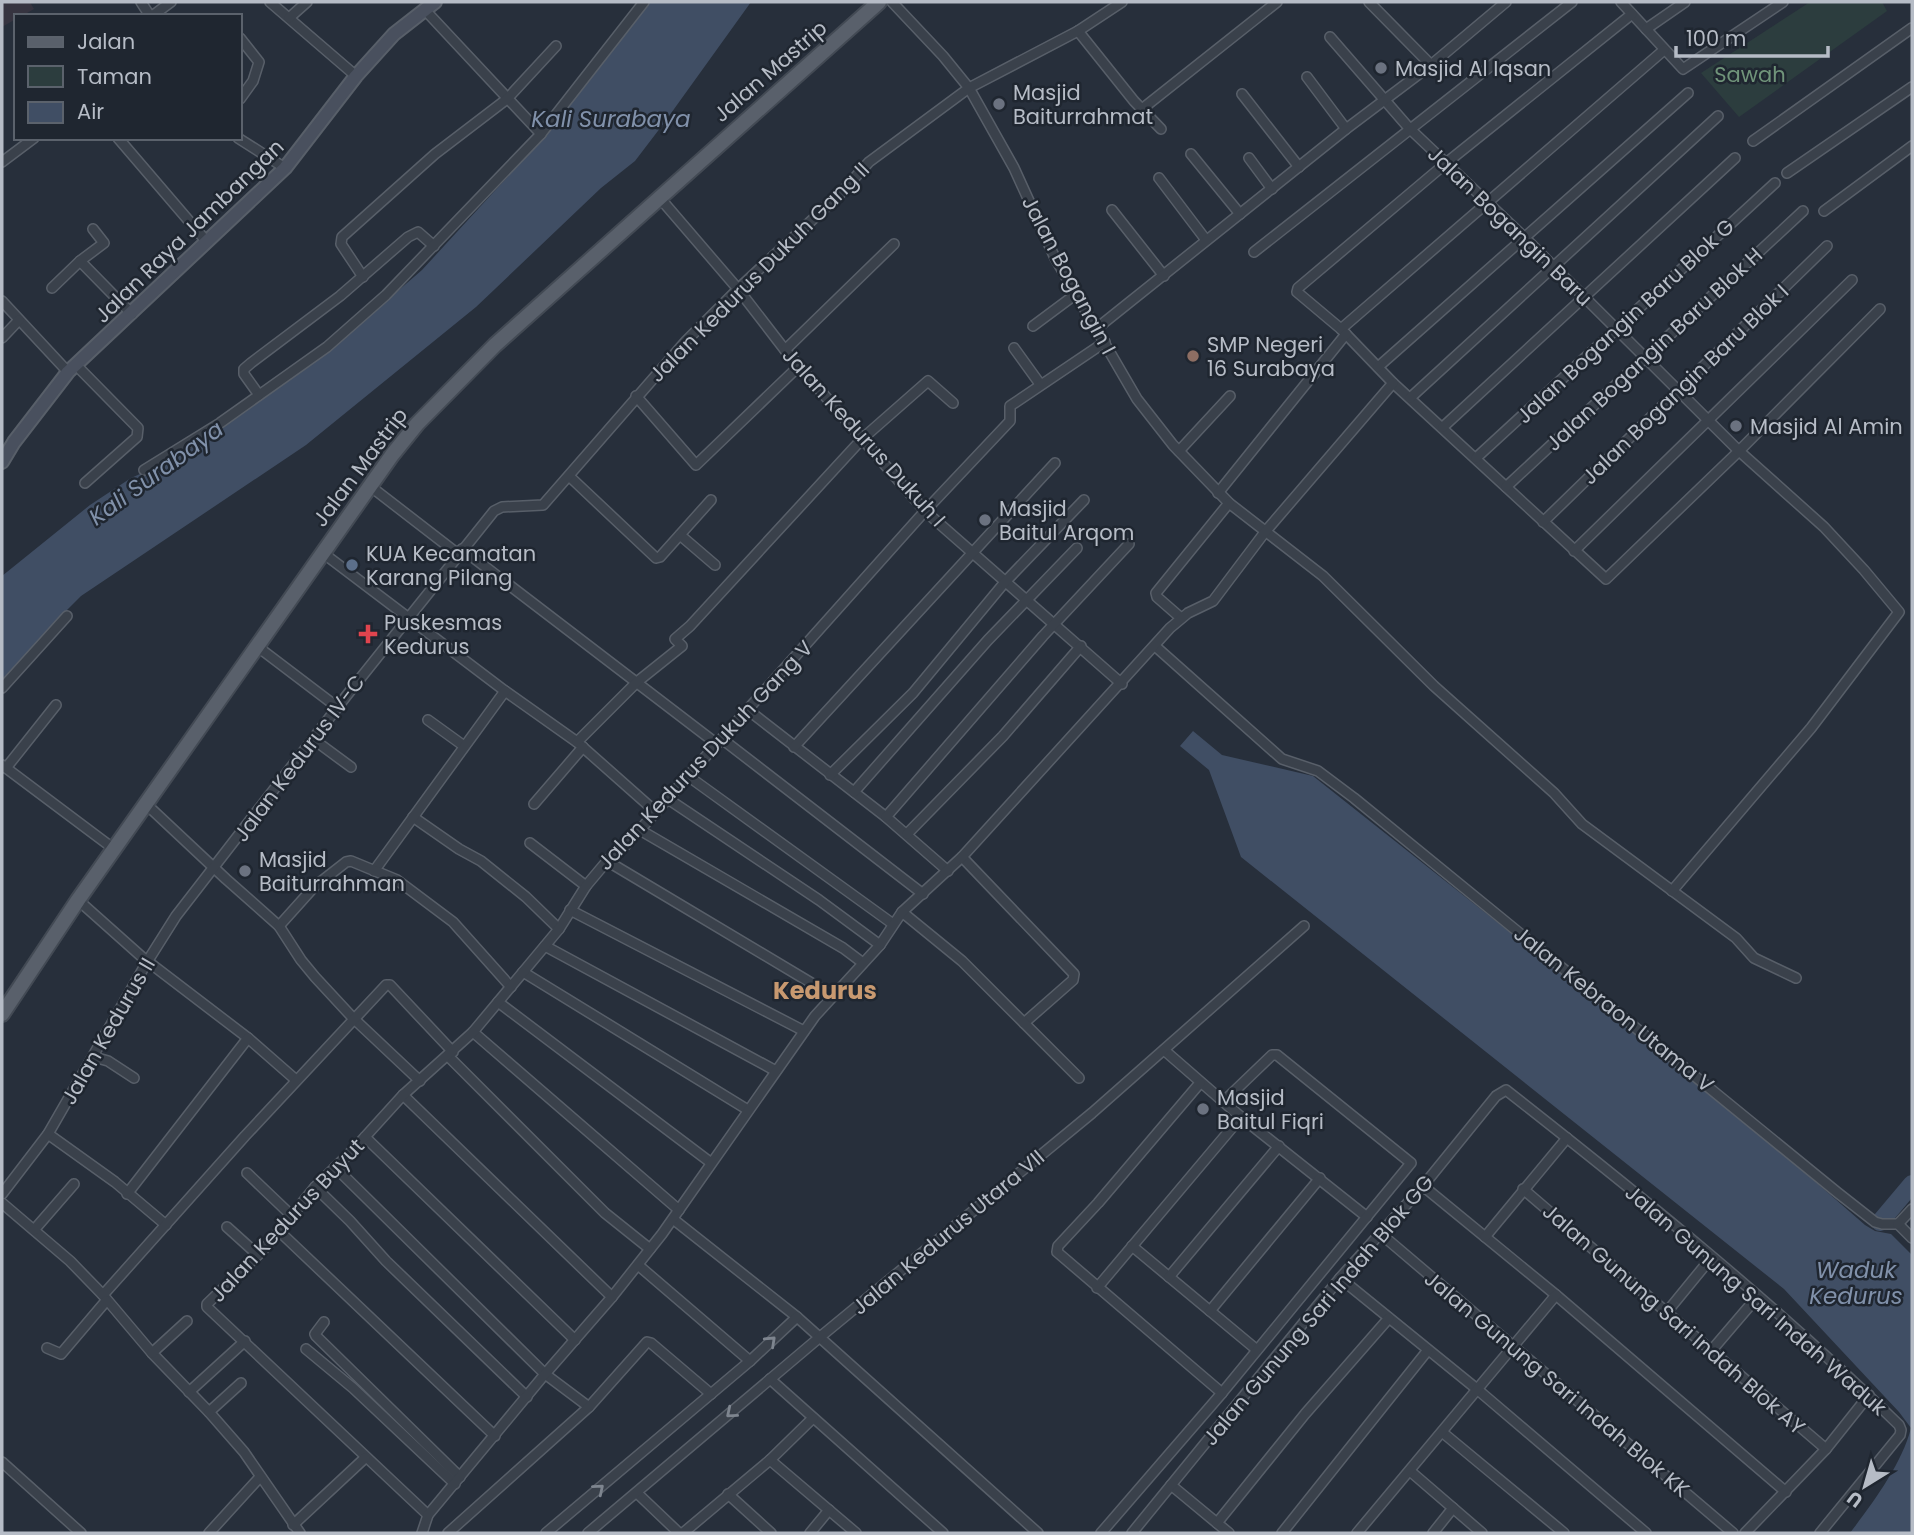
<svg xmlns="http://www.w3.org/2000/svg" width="1914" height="1535" viewBox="0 0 1914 1535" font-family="Poppins,sans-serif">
	<rect width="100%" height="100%" fill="#272f3b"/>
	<!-- medical -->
	<path fill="#363440" d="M2,2H30L34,9L22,16H16V19L2,27Z"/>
	<!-- green -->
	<path fill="#2c3d3e" d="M1810,2H1882L1887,11L1739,117L1701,73Z"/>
	<!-- water -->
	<g fill="#404e64">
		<path d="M648,2H751L664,123L635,161L601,188L476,307L306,445L81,596L57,620L2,683V576L90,505L131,478L176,458L210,436L340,341L422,270L512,172Z"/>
		<path d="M1193,731L1222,755L1313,776L1719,1098L1865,1225L1875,1231L1891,1234L1912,1255V1533H1850C1872,1504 1902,1464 1911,1428L1899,1412L1784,1289L1241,857L1209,770L1180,746Z"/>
	</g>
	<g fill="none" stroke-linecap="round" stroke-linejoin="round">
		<!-- river -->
		<path stroke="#404e64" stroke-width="18" d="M1880,1222L1912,1184"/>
		<!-- minor casing -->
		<g stroke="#585f69" stroke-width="12">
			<g id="minor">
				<path d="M141,2L150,16"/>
				<path d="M270,2L356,76"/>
				<path d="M892,2L943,56L969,88L1014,168L1055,258L1137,399L1173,445L1229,503L1323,576L1434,686L1554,793L1582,824L1736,938L1754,958L1796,978"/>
				<path d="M1369,2L1431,65"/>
				<path d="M1621,2L1683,69L1783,2"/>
				<path d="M425,10L541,134"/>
				<path d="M1632,14L1445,164L1298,288L1297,292L1341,329L1393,383L1606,579L1739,451L1880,309"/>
				<path d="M152,16L171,2"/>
				<path d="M289,18L307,2"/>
				<path d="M1646,29L1685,2"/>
				<path d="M1078,31L1134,101L1161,129"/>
				<path d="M1330,37L1409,128L1524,237L1739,451L1824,527L1864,570L1899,612L1811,728L1672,891"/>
				<path d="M240,38L259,62L253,81L240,99"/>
				<path d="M1307,77L1346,129"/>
				<path d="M1242,94L1299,167"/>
				<path d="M1142,109L1277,2"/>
				<path d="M118,138L207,242"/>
				<path d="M238,138L285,168"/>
				<path d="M1753,141L1912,28"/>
				<path d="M1191,154L1240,214"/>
				<path d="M1249,158L1272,189"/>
				<path d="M2,162L34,138"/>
				<path d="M1787,173L1912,87"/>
				<path d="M1159,178L1206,240"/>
				<path d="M659,197L738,289L785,350L925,511L1122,684"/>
				<path d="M1112,210L1164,276"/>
				<path d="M1824,211L1912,146"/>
				<path d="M1254,252L1572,2"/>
				<path d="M80,261L132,314"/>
				<path d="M363,277L341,244L342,237L435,154L507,99L556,46"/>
				<path d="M52,288L80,261L104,243L93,229"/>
				<path d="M2,301L68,372"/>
				<path d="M1033,326L1076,294"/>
				<path d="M1096,329L1346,129L1431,65L1506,2"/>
				<path d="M1341,329L1664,50"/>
				<path d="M2,338L19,320"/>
				<path d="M1014,348L1040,384"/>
				<path d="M785,350L894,244"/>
				<path d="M76,365L138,428L137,437L85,483"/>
				<path d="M1378,367L1688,93"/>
				<path d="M259,395L244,374V369L251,363L340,296L408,237L418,232L434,246"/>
				<path d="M636,396L696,465L799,366"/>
				<path d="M1410,398L1718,116"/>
				<path d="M1443,427L1735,158"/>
				<path d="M1179,451L1230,396"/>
				<path d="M1476,458L1775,183"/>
				<path d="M144,470L220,423L327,347L386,295L540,135L644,2"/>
				<path d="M569,476L656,558L660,557L711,500"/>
				<path d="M370,486L458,554"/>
				<path d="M1506,487L1803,211"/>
				<path d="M1218,493L1346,334"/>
				<path d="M1543,522L1827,246"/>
				<path d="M680,535L715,565"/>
				<path d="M462,549L717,744"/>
				<path d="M1574,551L1852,280"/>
				<path d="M323,553L505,691L577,742L656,812"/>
				<path d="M1181,618L1157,597L1156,593L1229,503"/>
				<path d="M1155,646L1282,759L1318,771L1354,798L1838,1193L1875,1222L1882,1224H1898L1912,1238"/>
				<path d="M258,647L337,707"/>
				<path d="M2,688L67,616"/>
				<path d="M748,710L886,817L948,871"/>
				<path d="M428,720L464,746"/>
				<path d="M313,739L351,767"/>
				<path d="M722,739L923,894"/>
				<path d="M577,742L637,682L682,646L675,639L690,626L862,439L928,381L953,403"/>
				<path d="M794,747L1055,463"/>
				<path d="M2,765L114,849"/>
				<path d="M6,768L56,705"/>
				<path d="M830,775L913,693L1005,582L1084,500"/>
				<path d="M688,776L893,924"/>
				<path d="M854,792L988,640L1077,548"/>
				<path d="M668,799L819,900L880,945"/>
				<path d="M146,804L226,879L279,926L301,960L315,977L353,1018L420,1081"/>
				<path d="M534,804L583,747"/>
				<path d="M413,817L459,849L481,861L526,897L559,929"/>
				<path d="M886,817L1043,636L1129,544"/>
				<path d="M640,830L843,948L863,963"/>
				<path d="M907,834L1003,736L1081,646"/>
				<path d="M530,843L586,886"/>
				<path d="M962,857L1074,974L1073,980L1024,1023"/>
				<path d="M607,861L833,996"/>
				<path d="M374,871L505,691"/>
				<path d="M78,900L142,957L248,1038L296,1080"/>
				<path d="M570,910L804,1031"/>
				<path d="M902,912L962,961L1079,1078"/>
				<path d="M279,926L314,887L346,862L351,861L397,880L453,922L511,987"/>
				<path d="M545,946L776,1071"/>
				<path d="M523,972L748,1110"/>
				<path d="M498,1002L710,1162"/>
				<path d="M473,1032L679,1210"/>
				<path d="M1164,1050L1241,1117L1367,1217"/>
				<path d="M448,1056L605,1213L650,1249"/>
				<path d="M94,1057L108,1061L134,1078"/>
				<path d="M1200,1083L1098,1203L1058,1246L1057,1252L1222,1393"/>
				<path d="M403,1095L612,1297"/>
				<path d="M48,1134L115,1182L166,1225"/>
				<path d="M365,1137L575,1340"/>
				<path d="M335,1167L545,1374L589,1407"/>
				<path d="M247,1173L292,1216"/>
				<path d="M1423,1186L1556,1295L1786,1492"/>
				<path d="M315,1187L350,1221L386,1261L527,1397"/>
				<path d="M1523,1189L1826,1449"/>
				<path d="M2,1194L48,1134L147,962L176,916L347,695L494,511L502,507L543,505L686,341L738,289L840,194L869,162L969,88L1078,31L1122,2"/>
				<path d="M127,1194L248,1038"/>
				<path d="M2,1203L70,1261L103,1295L152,1353L209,1412L244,1452L300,1533"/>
				<path d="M673,1219L797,1317L1038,1533"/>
				<path d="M1898,1224L1912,1209"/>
				<path d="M227,1227L258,1255"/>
				<path d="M34,1230L74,1184"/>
				<path d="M280,1232L495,1436"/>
				<path d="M1381,1234L1733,1533"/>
				<path d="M1485,1237L1567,1138"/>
				<path d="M1132,1246L1257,1350"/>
				<path d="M638,1265L750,1361"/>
				<path d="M1169,1277L1279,1146"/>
				<path d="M1340,1278L1478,1390L1646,1533"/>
				<path d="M1097,1288L1241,1117"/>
				<path d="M103,1295L245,1136L386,985H390L453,1052"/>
				<path d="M1210,1311L1320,1178"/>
				<path d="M1666,1313L1711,1258"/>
				<path d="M324,1322L315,1334L316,1336L460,1477"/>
				<path d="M47,1348L61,1354L106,1301"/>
				<path d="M306,1349L353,1388L455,1484"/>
				<path d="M1711,1351L1758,1296"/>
				<path d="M152,1353L187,1321"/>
				<path d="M770,1379L943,1533"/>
				<path d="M189,1392L245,1341"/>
				<path d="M209,1412L241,1383"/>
				<path d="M1442,1432L1564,1533"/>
				<path d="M770,1460L856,1533"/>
				<path d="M2,1462L81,1533"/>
				<path d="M1410,1471L1482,1533"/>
				<path d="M1171,1485L1229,1533"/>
				<path d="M637,1493L679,1533"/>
				<path d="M728,1494L771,1533"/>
				<path d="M428,1515L207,1307V1304L267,1246L315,1187L354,1149L403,1095L473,1032L559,929L586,886L607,861L624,847L656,812L925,511L1010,421V406L1105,342"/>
				<path d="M1217,1523L1305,1414L1389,1318"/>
				<path d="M293,1525L365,1458"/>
				<path d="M209,1533L260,1477"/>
				<path d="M422,1533L428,1515L545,1374L612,1297L662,1234L815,1016L880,945L902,912L962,857L1170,628L1188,613L1213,601L1265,532L1393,383"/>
				<path d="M448,1533L589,1407L647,1342L651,1343L711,1394"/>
				<path d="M546,1533L750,1361L797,1317"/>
				<path d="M588,1533L820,1337L1092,1113L1304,926"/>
				<path d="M683,1533L770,1460L813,1418"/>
				<path d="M810,1533L829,1510"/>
				<path d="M1101,1533L1222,1393L1411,1163L1277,1055H1272L1223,1102"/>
				<path d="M1132,1533L1340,1278L1423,1186L1496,1096L1506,1090C1640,1195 1777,1306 1899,1425L1901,1430L1900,1435L1820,1533"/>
				<path d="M1282,1533L1428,1350"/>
				<path d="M1357,1533L1556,1295"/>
				<path d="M1433,1533L1453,1508"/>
				<path d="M1745,1533L1826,1449L1869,1395"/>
			</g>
		</g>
		<!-- secondary casing -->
		<g stroke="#585f69" stroke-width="16">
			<path id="secondary" d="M2,462L14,442L68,372L285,168L356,76L394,34L435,2"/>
		</g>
		<!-- primary casing -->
		<g stroke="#434a54" stroke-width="18">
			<path id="primary" d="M2,1014L78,900L392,455L417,424L495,345L879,2"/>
		</g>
		<!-- minor -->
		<use href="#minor" stroke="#3a414b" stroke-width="9"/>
		<!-- secondary -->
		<use href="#secondary" stroke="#49505e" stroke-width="12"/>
		<!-- primary -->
		<use href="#primary" stroke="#59606b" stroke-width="14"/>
	</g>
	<!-- one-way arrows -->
	<defs><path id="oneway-chevron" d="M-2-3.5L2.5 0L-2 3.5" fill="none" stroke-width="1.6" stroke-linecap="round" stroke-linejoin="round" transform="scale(1.75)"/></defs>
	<g stroke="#7e858f">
		<use href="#oneway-chevron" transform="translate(771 1341) rotate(-43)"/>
		<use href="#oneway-chevron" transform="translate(731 1413) rotate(140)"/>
		<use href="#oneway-chevron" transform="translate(599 1489) rotate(-40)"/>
	</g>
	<!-- markers -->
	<g fill="#6b7280" stroke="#1f2630" stroke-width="2.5">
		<circle cx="1381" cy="68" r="7"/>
		<circle cx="999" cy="104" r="7"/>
		<circle cx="1736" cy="426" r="7"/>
		<circle cx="985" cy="520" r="7"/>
		<circle cx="245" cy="871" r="7"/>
		<circle cx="1203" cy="1109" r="7"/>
	</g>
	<circle fill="#8d6e63" stroke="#1f2630" stroke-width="2.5" cx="1193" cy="356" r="7"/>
	<circle fill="#5c6f8a" stroke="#1f2630" stroke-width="2.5" cx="352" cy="565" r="7"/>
	<path fill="#e0444e" stroke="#1f2630" stroke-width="2.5" d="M364.5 623.5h7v7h7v7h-7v7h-7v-7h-7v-7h7z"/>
	<g text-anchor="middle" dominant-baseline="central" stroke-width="5" stroke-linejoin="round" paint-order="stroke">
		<!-- poi labels -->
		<g font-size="21" fill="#b6bcc6" stroke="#1f2630" text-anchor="start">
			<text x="1395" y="68">Masjid Al Iqsan</text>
			<text x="1013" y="92">Masjid<tspan x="1013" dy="24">Baiturrahmat</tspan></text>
			<text x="1207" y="344">SMP Negeri<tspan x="1207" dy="24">16 Surabaya</tspan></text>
			<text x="1750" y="426">Masjid Al Amin</text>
			<text x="999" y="508">Masjid<tspan x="999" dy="24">Baitul Arqom</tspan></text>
			<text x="366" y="553">KUA Kecamatan<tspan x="366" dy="24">Karang Pilang</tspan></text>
			<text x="384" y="622">Puskesmas<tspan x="384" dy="24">Kedurus</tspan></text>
			<text x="259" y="859">Masjid<tspan x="259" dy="24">Baiturrahman</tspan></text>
			<text x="1217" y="1097">Masjid<tspan x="1217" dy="24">Baitul Fiqri</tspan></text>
		</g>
		<!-- street labels -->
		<g font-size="21" fill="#b6bcc6" stroke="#1f2630">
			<text transform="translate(770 71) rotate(-41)">Jalan Mastrip</text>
			<text transform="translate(1510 226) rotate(44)">Jalan Bogangin Baru</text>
			<text transform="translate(189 231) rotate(-44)">Jalan Raya Jambangan</text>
			<text transform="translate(759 272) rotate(-45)">Jalan Kedurus Dukuh Gang II</text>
			<text transform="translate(1069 275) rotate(62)">Jalan Bogangin I</text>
			<text transform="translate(1625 321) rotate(-43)">Jalan Bogangin Baru Blok G</text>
			<text transform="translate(1654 349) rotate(-43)">Jalan Bogangin Baru Blok H</text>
			<text transform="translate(1685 384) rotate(-44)">Jalan Bogangin Baru Blok I</text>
			<text transform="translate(864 437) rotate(48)">Jalan Kedurus Dukuh I</text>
			<text transform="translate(360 467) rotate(-53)">Jalan Mastrip</text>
			<text transform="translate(705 755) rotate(-47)">Jalan Kedurus Dukuh Gang V</text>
			<text transform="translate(299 758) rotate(-53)">Jalan Kedurus IV-C</text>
			<text transform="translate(1614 1009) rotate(39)">Jalan Kebraon Utama V</text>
			<text transform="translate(108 1031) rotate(-60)">Jalan Kedurus II</text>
			<text transform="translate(287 1220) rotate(-47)">Jalan Kedurus Buyut</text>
			<text transform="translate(948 1232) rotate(-40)">Jalan Kedurus Utara VII</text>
			<text transform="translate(1756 1300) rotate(41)">Jalan Gunung Sari Indah Waduk</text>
			<text transform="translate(1318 1310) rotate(-50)">Jalan Gunung Sari Indah Blok GG</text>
			<text transform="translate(1674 1319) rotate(41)">Jalan Gunung Sari Indah Blok AY</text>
			<text transform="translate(1557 1384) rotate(40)">Jalan Gunung Sari Indah Blok KK</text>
		</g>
		<!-- park labels -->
		<g font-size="21" fill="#70947a" stroke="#1f2630">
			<text x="1750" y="74">Sawah</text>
		</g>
		<!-- water labels -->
		<g font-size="23" font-style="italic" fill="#8191aa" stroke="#1f2630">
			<text x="611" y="119">Kali Surabaya</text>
			<text transform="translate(156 473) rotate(-36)">Kali Surabaya</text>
			<text x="1856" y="1270">Waduk<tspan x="1856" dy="26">Kedurus</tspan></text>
		</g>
		<!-- quarter labels -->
		<g font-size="24" font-weight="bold" fill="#c89970" stroke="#1f2630">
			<text x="825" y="990">Kedurus</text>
		</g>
	</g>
	<!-- border -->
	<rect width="1914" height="1535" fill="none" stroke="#b6bcc6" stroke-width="7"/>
	<!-- legend -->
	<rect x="14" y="14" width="228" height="126" fill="#1f2630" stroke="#5b626c" stroke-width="2"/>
	<rect x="28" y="37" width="35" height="10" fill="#59606b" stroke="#5b626c" stroke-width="2"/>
	<text x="77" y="49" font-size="21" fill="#b6bcc6">Jalan</text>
	<rect x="28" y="66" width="35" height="21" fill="#2c3d3e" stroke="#5b626c" stroke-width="2"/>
	<text x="77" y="84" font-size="21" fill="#b6bcc6">Taman</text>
	<rect x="28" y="102" width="35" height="21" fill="#404e64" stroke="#5b626c" stroke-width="2"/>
	<text x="77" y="119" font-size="21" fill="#b6bcc6">Air</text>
	<!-- north arrow -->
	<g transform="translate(1865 1486) rotate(217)" stroke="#1f2630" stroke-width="5" paint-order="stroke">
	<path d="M0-5L12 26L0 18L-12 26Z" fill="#b6bcc6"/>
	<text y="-10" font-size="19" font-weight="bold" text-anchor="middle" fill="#b6bcc6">U</text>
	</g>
	<!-- scale -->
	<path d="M1676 46v10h152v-10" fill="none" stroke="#b6bcc6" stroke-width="3.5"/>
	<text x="1686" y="46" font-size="21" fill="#b6bcc6" stroke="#1f2630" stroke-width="5" paint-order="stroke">100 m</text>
</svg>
